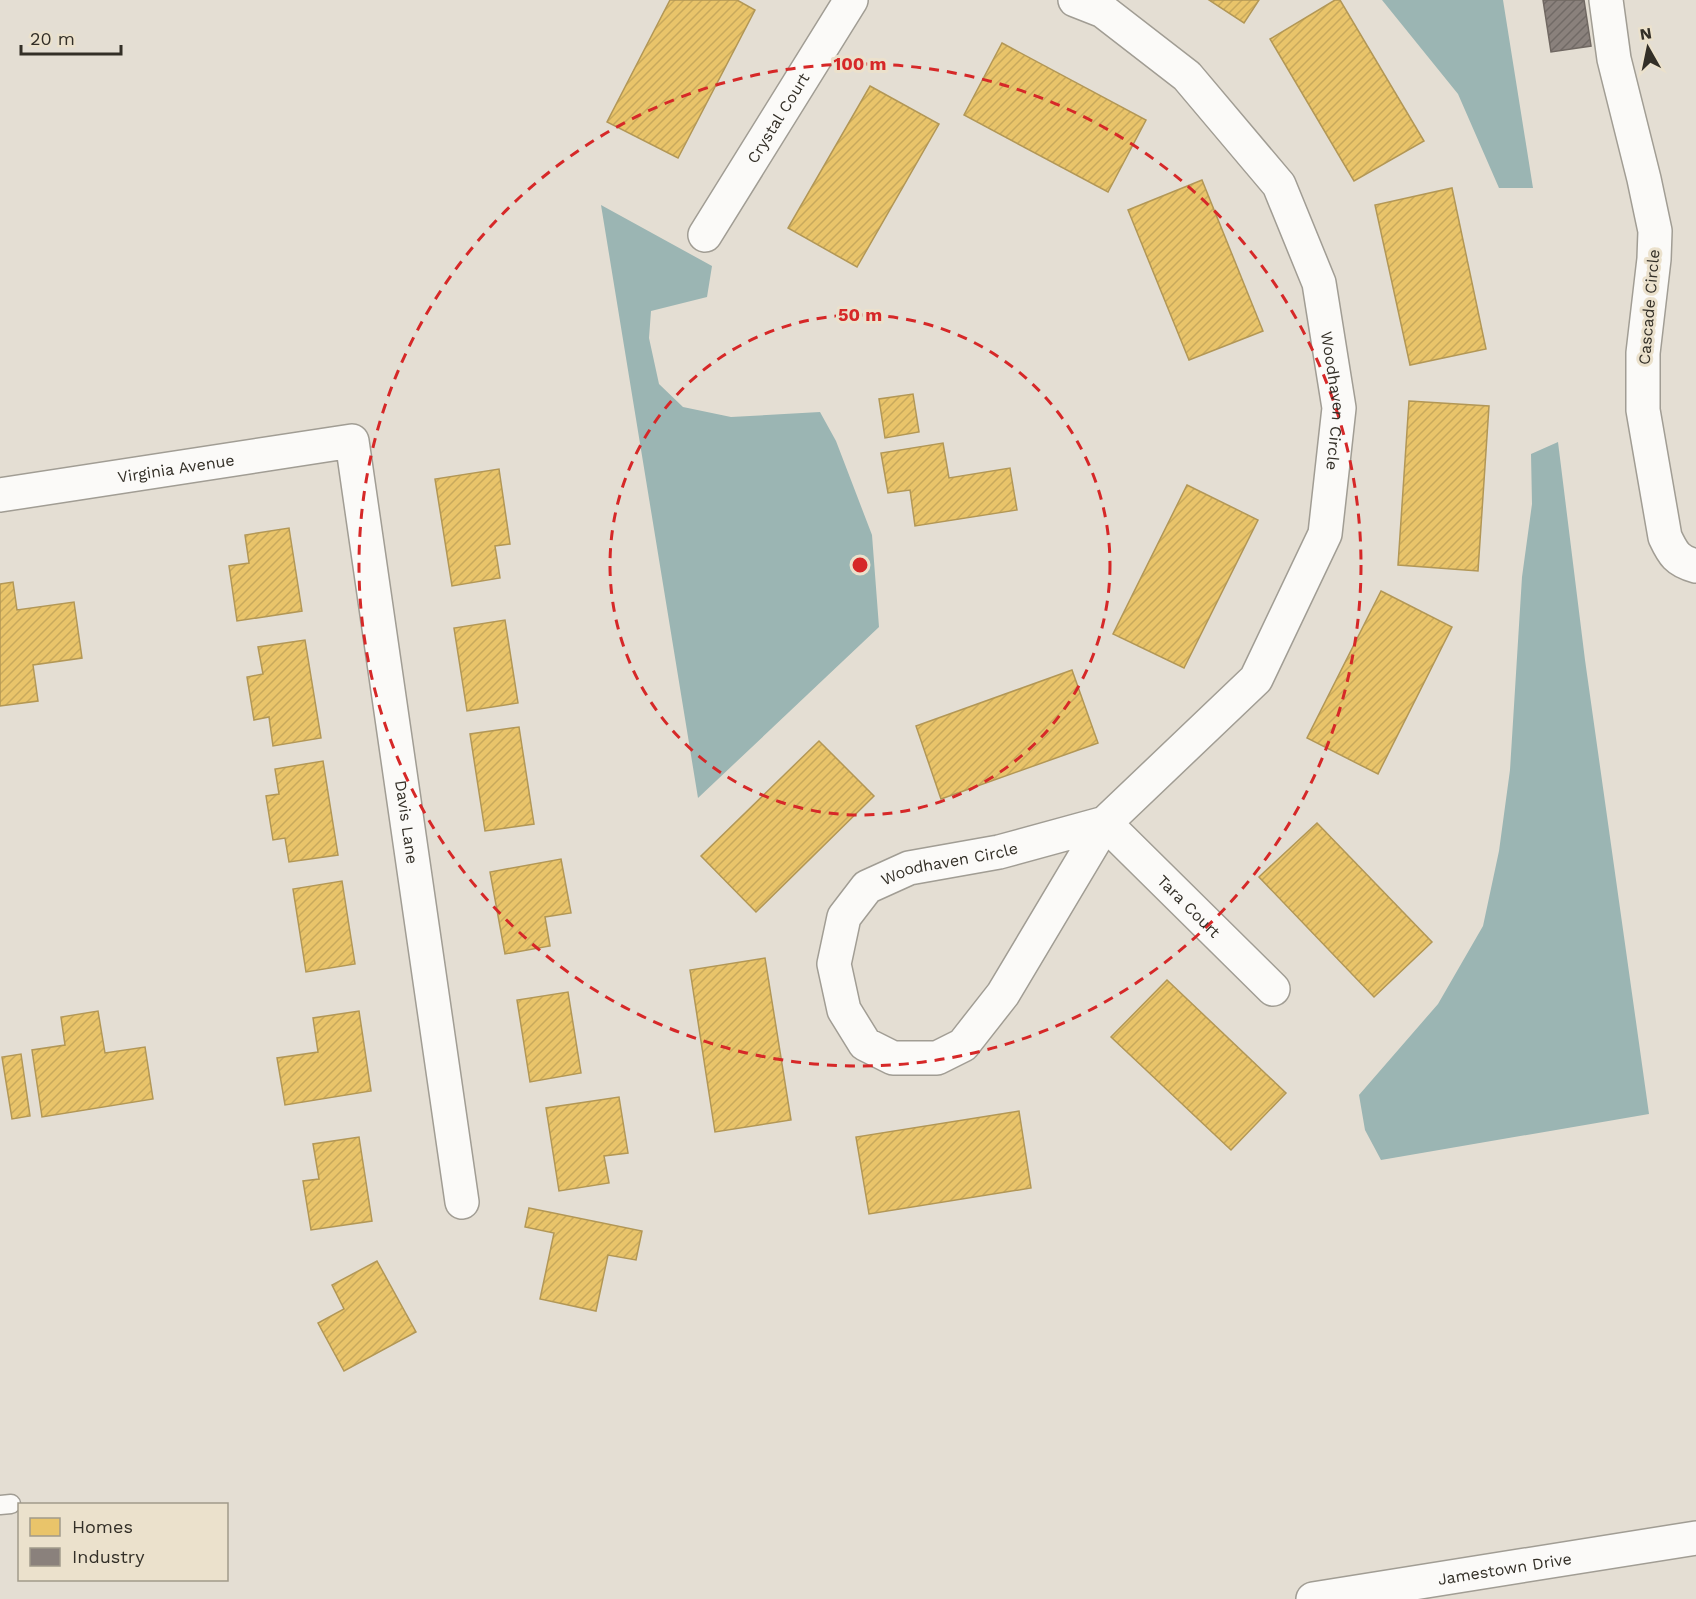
<svg xmlns="http://www.w3.org/2000/svg" width="1696" height="1599" viewBox="0 0 1696 1599" font-family="'Work Sans',sans-serif">
	<defs>
		<pattern id="homes-hatch" width="6" height="6" patternUnits="userSpaceOnUse" patternTransform="scale(1.5)"><rect width="6" height="6" fill="#e9c46a"/><path d="M-1 1l2-2M0 6l6-6M5 7l2-2" fill="none" stroke="#c8a95c"/></pattern>
		<pattern id="industry-hatch" width="6" height="6" patternUnits="userSpaceOnUse" patternTransform="scale(1.5)"><rect width="6" height="6" fill="#8a817c"/><path d="M-1 1l2-2M0 6l6-6M5 7l2-2" fill="none" stroke="#716a66"/></pattern>
	</defs>
	<rect width="100%" height="100%" fill="#e4ded3"/>
	<!-- water -->
	<g fill="#9bb5b3">
		<path d="M1382,0H1503L1533,188H1499L1458,94Z"/>
		<path d="M601,205L712,266L707,297L651,311L649,338L659,384L683,407L731,417L820,412L836,441L872,535L879,627L698,798Z"/>
		<path d="M1558,442L1585,660L1649,1114L1381,1160L1365,1130L1359,1095L1438,1004L1483,926L1499,851L1510,770L1522,577L1532,504L1531,454Z"/>
	</g>
	<!-- homes -->
	<g fill="url(#homes-hatch)" stroke="#b29756" stroke-width="1.5">
		<path d="M670,0H737L755,10L678,158L607,122Z"/>
		<path d="M1209,0H1259L1244,23Z"/>
		<path d="M1335,0H1340L1424,141L1354,181L1270,39Z"/>
		<path d="M1002,43L1146,120L1108,192L964,115Z"/>
		<path d="M870,86L939,124L857,267L788,228Z"/>
		<path d="M1202,180L1263,331L1189,360L1128,210Z"/>
		<path d="M1452,188L1486,349L1410,365L1375,205Z"/>
		<path d="M913,394L919,432L885,438L879,399Z"/>
		<path d="M1409,401L1489,406L1478,571L1398,565Z"/>
		<path d="M943,443L949,478L1010,468L1017,510L915,526L910,490L888,493L881,453Z"/>
		<path d="M499,469L510,544L495,546L500,578L452,586L435,479Z"/>
		<path d="M1187,485L1258,520L1184,668L1113,634Z"/>
		<path d="M289,528L302,611L237,621L229,566L249,563L245,535Z"/>
		<path d="M13,582L17,610L74,602L82,658L33,665L38,701L0,706V584Z"/>
		<path d="M1381,591L1452,627L1378,774L1307,738Z"/>
		<path d="M505,620L518,703L467,711L454,628Z"/>
		<path d="M305,640L321,738L273,746L269,717L254,720L247,677L263,674L258,647Z"/>
		<path d="M1072,670L1098,743L941,799L916,726Z"/>
		<path d="M519,727L534,824L485,831L470,734Z"/>
		<path d="M819,741L874,796L756,912L701,856Z"/>
		<path d="M323,761L338,855L289,862L285,838L273,840L266,796L279,794L275,769Z"/>
		<path d="M1317,823L1432,942L1374,997L1259,877Z"/>
		<path d="M561,859L571,913L545,917L550,946L505,954L490,872Z"/>
		<path d="M342,881L355,964L306,972L293,889Z"/>
		<path d="M765,958L791,1120L715,1132L690,970Z"/>
		<path d="M1167,980L1286,1093L1231,1150L1111,1037Z"/>
		<path d="M568,992L581,1073L530,1082L517,1000Z"/>
		<path d="M98,1011L105,1053L145,1047L153,1099L42,1117L32,1050L65,1045L61,1017Z"/>
		<path d="M359,1011L371,1091L285,1105L277,1058L318,1052L313,1018Z"/>
		<path d="M21,1054L30,1116L12,1119L2,1057Z"/>
		<path d="M619,1097L628,1153L604,1156L609,1183L559,1191L546,1108Z"/>
		<path d="M1019,1111L1031,1188L869,1214L856,1137Z"/>
		<path d="M359,1137L372,1221L311,1230L303,1181L319,1179L313,1144Z"/>
		<path d="M529,1208L642,1231L636,1260L608,1255L596,1311L540,1299L554,1233L525,1227Z"/>
		<path d="M377,1261L416,1332L344,1371L318,1323L344,1309L332,1285Z"/>
	</g>
	<!-- industry -->
	<path fill="url(#industry-hatch)" stroke="#706862" stroke-width="1.5" d="M1543,0H1584L1591,46L1551,52Z"/>
	<g fill="none" stroke-linecap="round" stroke-linejoin="round">
		<!-- service casing -->
		<g stroke="#a19d94" stroke-width="21">
			<path id="service" d="M0,1505L11,1504"/>
		</g>
		<!-- minor casing -->
		<g stroke="#a19d94" stroke-width="36">
			<g id="minor">
				<path id="s1" d="M1075,0L1103,11L1187,76L1279,185L1319,283L1339,408L1325,534L1256,679L1105,823L1003,994L963,1045L937,1058H893L865,1044L844,1010L834,964L844,917L867,887L909,868L999,852L1105,823"/>
				<path d="M1606,0L1614,59L1644,179L1655,231L1654,259L1643,353V410L1665,537C1673,554 1677,561 1696,566"/>
				<path id="s2" d="M705,235L851,0"/>
				<path id="s3" d="M0,495L352,441L462,1202"/>
				<path id="s4" d="M1105,823L1273,989"/>
				<path id="s5" d="M1313,1599L1696,1538"/>
			</g>
		</g>
		<!-- service -->
		<use href="#service" stroke="#fbfaf8" stroke-width="18"/>
		<!-- minor -->
		<use href="#minor" stroke="#fbfaf8" stroke-width="33"/>
	</g>
	<!-- distance rings -->
	<g fill="none" stroke="#d62828" stroke-width="3" stroke-dasharray="10 8">
		<circle cx="860" cy="565" r="250"/>
		<circle cx="860" cy="565" r="501"/>
	</g>
	<g text-anchor="middle" dominant-baseline="central" stroke-width="6" stroke-linejoin="round" paint-order="stroke">
		<!-- street labels -->
		<g font-size="16" fill="#332f27" stroke="#ebe1cc">
			<text stroke="none"><textPath href="#s2" startOffset="138">Crystal Court</textPath></text>
			<text transform="translate(1649 307) rotate(-85)">Cascade Circle</text>
			<text stroke="none"><textPath href="#s1" startOffset="504">Woodhaven Circle</textPath></text>
			<text stroke="none"><textPath href="#s3" startOffset="178">Virginia Avenue</textPath></text>
			<text stroke="none"><textPath href="#s3" startOffset="741">Davis Lane</textPath></text>
			<text stroke="none"><textPath href="#s1" startOffset="1635">Woodhaven Circle</textPath></text>
			<text stroke="none"><textPath href="#s4" startOffset="118">Tara Court</textPath></text>
			<text stroke="none"><textPath href="#s5" startOffset="194">Jamestown Drive</textPath></text>
		</g>
	</g>
	<circle cx="860" cy="565" r="9" fill="#d62828" stroke="#ebe1cc" stroke-width="3"/>
	<g font-size="18" text-anchor="middle" font-weight="bold" fill="#d62828" stroke="#ebe1cc" stroke-width="6" stroke-linejoin="round" paint-order="stroke">
		<text x="860" y="70">100 m</text>
		<text x="860" y="321">50 m</text>
	</g>
	<!-- legend -->
	<rect x="18" y="1503" width="210" height="78" fill="#ebe1cc" stroke="#a19a8a" stroke-width="1.5"/>
	<rect x="30" y="1518" width="30" height="18" fill="#e9c46a" stroke="#a19a8a" stroke-width="1.5"/>
	<text x="72" y="1533" font-size="18" fill="#332f27">Homes</text>
	<rect x="30" y="1548" width="30" height="18" fill="#8a817c" stroke="#a19a8a" stroke-width="1.5"/>
	<text x="72" y="1563" font-size="18" fill="#332f27">Industry</text>
	<!-- north arrow -->
	<g transform="translate(1648 48) rotate(351)" stroke="#ebe1cc" stroke-width="4.5" paint-order="stroke">
	<path d="M0-4.5L10 22L0 15L-10 22Z" fill="#332f27"/>
	<text y="-9" font-size="16" font-weight="bold" text-anchor="middle" fill="#332f27">N</text>
	</g>
	<!-- scale -->
	<path d="M21 45v9h100v-9" fill="none" stroke="#332f27" stroke-width="3"/>
	<text x="30" y="45" font-size="18" fill="#332f27" stroke="#ebe1cc" stroke-width="4.5" paint-order="stroke">20 m</text>
</svg>
